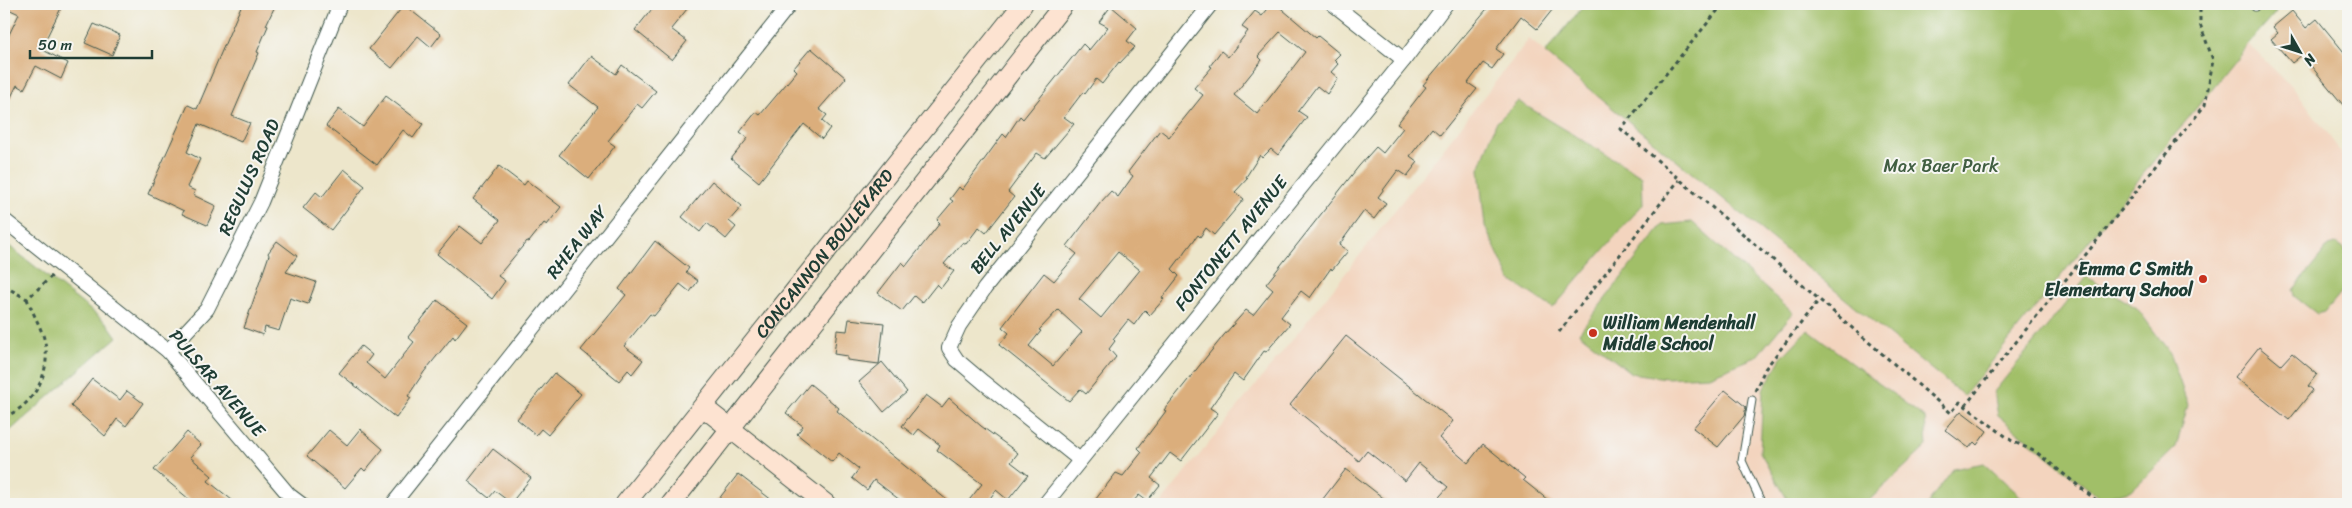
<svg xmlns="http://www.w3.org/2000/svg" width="2352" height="508" viewBox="0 0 2352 508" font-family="Sriracha,sans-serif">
	<rect width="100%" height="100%" fill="#f6f6f2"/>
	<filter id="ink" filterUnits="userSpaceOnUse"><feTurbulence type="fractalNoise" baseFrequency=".02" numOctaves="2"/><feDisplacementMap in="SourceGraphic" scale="10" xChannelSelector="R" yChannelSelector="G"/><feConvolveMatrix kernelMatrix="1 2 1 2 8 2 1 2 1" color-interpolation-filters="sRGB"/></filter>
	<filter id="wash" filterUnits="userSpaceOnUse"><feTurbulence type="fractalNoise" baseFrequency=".0096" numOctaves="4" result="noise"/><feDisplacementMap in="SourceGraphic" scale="20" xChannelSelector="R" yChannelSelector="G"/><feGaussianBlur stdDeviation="1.12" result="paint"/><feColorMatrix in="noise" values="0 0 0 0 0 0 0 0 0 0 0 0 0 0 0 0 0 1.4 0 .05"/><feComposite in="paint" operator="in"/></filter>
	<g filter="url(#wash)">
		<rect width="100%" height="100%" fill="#ede6cb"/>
		<!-- built -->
		<path fill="#f3d4be" d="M1529,39L1964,396L2248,44L2298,93L2348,162V504H1160L1349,269Z"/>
		<!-- green -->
		<g fill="#a1bf67" stroke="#607e4e">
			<path d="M1585,4H2283L2248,44L1964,396L1545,53Z"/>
			<path d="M1518,101L1642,176L1643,204L1553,308L1510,280L1485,226L1479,169L1496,123Z"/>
			<path d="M1692,222L1793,313L1756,357L1709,376L1666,378L1631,373L1579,333L1662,225Z"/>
			<path d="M4,242L107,323L117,337L4,436Z"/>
			<path d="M2336,244L2348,253V284L2325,312L2317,314L2294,296L2293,290L2329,246Z"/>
			<path d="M2087,277L2137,308L2170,353L2188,405L2176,447L2132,490L2101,499L1998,416L1994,392Z"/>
			<path d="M1808,330L1925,418L1927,446L1865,504H1790L1760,452L1763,390L1781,358Z"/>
			<path d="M1984,463L2029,504H1927L1953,469Z"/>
		</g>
		<g id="blocks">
			<!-- building -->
			<g fill="#dbae7b" fill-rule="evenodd">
				<path d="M4,4H63L41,49L68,63L61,79L36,66L24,89L17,85L4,111V45L19,14L4,7Z"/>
				<path d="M242,4H276L266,25L268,26L257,52L259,53L232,116L250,123L241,142L199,124L187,152L200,159L187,187L195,191L193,195L216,206L207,225L182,214L184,211L148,194L188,105L197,109Z"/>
				<path d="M656,4H691L671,29L687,41L672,60L635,30Z"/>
				<path d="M1272,4H1276L1316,38L1318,36L1340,54L1334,60L1338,64L1331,72L1338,78L1327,94L1317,86L1298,111L1307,117L1278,155L1271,149L1262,158L1260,155L1246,177L1248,178L1235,192L1244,199L1214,235L1206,228L1200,237L1198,235L1172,269L1179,276L1162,298L1164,299L1150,315L1145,310L1134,325L1128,320L1113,339L1115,341L1109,349L1116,357L1086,394L1080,389L1069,401L999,345L1009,333L1002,327L1044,273L1054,281L1077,254L1067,246L1101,202L1111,191L1118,197L1133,176L1128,172L1160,130L1169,137L1203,95L1194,88L1212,67L1210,66L1221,51L1228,57L1248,31L1242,27L1255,11L1262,16ZM1280,32L1305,52L1257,114L1234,95L1262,60L1258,56ZM1118,252L1140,270L1101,318L1079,299ZM1058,310L1082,332L1053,366L1029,346L1041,331L1039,330Z"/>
				<path d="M1491,4H1557L1537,29L1521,16L1496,49L1503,54L1492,69L1483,63L1468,83L1477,89L1440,135L1432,128L1410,156L1418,162L1407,176L1398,170L1378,197L1386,203L1374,219L1364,211L1339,245L1348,251L1332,270L1331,268L1310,298L1301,291L1281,317L1290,324L1266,352L1264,351L1243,381L1234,374L1210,408L1218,413L1181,461L1170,453L1151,478L1160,485L1147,501L1139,495L1131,504H1092L1116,473L1123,476L1142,452L1138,448L1166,411L1164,410L1224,335L1246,310L1253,315L1273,290L1266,284L1359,166L1376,147L1383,153L1403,128L1397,124L1426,87L1423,85Z"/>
				<path d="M404,5L441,34L431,47L418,36L392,68L369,49Z"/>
				<path d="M1111,6L1137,28L1127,41L1135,47L1120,63L1119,62L1102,84L1096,79L1085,94L1083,92L1064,117L1074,124L1045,158L1037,153L1008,192L1014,197L986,233L979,227L966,244L963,242L944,264L954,271L941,288L937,284L922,303L914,296L902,311L878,293L902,262L906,266L940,223L937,220L953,201L950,199L959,187L962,190L1003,134L1006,137L1020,116L1023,119L1083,44L1089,50L1108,27L1099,22Z"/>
				<path d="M2292,11L2306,28L2317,19L2348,57V111L2302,55L2292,63L2271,39L2278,33L2273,27Z"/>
				<path d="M94,24L120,35L112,55L85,43Z"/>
				<path d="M811,48L846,78L819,109L827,115L822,121L830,128L822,139L804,124L759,182L731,159L748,138L740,132L756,112L760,115L797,71L794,68Z"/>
				<path d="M591,56L616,74L622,65L656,91L642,108L637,104L608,141L615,146L589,179L559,155L598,107L569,85Z"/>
				<path d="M386,96L423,124L413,138L403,130L377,165L326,126L339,109L363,127Z"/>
				<path d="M499,166L524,185L527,181L561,207L547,225L544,223L529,242L527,241L498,276L505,281L492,299L437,254L460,226L482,243L500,220L473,199Z"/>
				<path d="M344,169L365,186L331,230L303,208L316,192L322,197Z"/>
				<path d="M712,181L742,206L729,221L736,227L726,239L707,223L700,232L682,217Z"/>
				<path d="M277,241L297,256L286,272L316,282L308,304L290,298L279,331L265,327L263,335L244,328L269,255L268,253Z"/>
				<path d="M655,241L689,268L686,272L698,281L690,292L680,284L654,316L650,314L624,346L643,360L632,374L628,370L619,381L581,350L626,295L619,289Z"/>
				<path d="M437,300L467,323L455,339L453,336L424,372L408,396L411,398L396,418L339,373L361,346L372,355L366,363L385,379L414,342L408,337Z"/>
				<path d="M849,319L884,323L879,364L847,360V356L834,354L837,330L847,331Z"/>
				<path d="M1346,336L1453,421L1439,438L1468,463L1483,444L1525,478L1523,480L1553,504H1433L1448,487L1419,463L1405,481L1367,451L1359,461L1290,405Z"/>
				<path d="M2259,347L2281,365L2292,353L2317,374L2308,386L2313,390L2289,420L2235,377Z"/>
				<path d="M882,362L907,392L884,412L859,382Z"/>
				<path d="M554,373L581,394L548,435L541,429L536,435L517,419Z"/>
				<path d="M92,379L120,400L127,391L143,403L126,426L117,419L105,436L71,406Z"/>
				<path d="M810,384L839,408L837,411L952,504H905L874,480L867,490L852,478L859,469L839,453L832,462L797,434L803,426L786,413Z"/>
				<path d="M1725,390L1746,407L1744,416L1718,447L1693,428Z"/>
				<path d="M926,395L942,407L949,398L981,426L1018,453L1011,462L1028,475L1008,500L996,490L986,504H966L982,484L937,450L940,445L919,429L914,435L902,426Z"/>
				<path d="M1961,411L1987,431L1977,445L1974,442L1969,448L1945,430Z"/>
				<path d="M360,429L383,449L365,471L362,468L345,488L307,456L329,430L347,445Z"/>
				<path d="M187,432L201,445L190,457L212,476L208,481L237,504H195L154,470Z"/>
				<path d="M493,449L531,478L511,503L495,491L489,498L468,481Z"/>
				<path d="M1346,469L1391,504H1319Z"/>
				<path d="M738,474L777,504H715Z"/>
			</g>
		</g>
	</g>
	<g filter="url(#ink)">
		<use href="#blocks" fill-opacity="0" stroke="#3e564b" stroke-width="1"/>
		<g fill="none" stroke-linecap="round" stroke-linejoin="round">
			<!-- lane casing -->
			<g stroke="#3e564b" stroke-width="9">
				<g id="lane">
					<path d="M2252,4L2255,7"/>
					<path d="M1752,400L1742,461L1762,504"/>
				</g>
			</g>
			<!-- street casing -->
			<g stroke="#3e564b" stroke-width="16">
				<g id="street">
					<path d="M1333,4L1404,60"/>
					<path d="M4,220L168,351L289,495L301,504"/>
					<path d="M168,351L207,309L261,202L340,4"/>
					<path d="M1080,460L983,382L957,360L949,348L959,326L985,288L1211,4"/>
					<path d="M393,504L790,4"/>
					<path d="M1045,504L1404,60L1446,4"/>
				</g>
			</g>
			<!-- secondary casing -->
			<g stroke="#3e564b" stroke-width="21">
				<g id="secondary">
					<path d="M703,407L826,504"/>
					<path id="s1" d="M625,504L1023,4"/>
					<path d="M671,504L1064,4"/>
				</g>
			</g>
			<!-- path -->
			<g stroke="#3e564b" stroke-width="3" stroke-dasharray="4 4" stroke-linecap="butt">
				<path d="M1723,4L1621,129L1951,413L1960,402L2012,441L2036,452L2101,504"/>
				<path d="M4,286L27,299L53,275"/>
				<path d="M1559,332L1679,180"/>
				<path d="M1755,391L1765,369L1819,300"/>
				<path d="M1965,406L2205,105L2213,60L2200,24V4"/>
				<path d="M4,417C36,405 54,368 43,335C38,322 32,311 27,299"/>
			</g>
			<!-- lane -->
			<use href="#lane" stroke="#fff" stroke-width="7"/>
			<!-- street -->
			<use href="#street" stroke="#fff" stroke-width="14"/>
			<!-- secondary -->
			<use href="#secondary" stroke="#fde3d1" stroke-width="19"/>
		</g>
	</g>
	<!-- markers -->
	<g fill="#c8321e" stroke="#f6f6f2" stroke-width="2">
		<circle cx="2203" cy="279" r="5"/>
		<circle cx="1593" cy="333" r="5"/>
	</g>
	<g text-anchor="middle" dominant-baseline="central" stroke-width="4" stroke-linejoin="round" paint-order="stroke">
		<!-- park labels -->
		<g font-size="18" fill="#405e41" stroke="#f6f6f2">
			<text x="1941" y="166">Max Baer Park</text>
		</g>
		<!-- street labels -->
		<g font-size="18" fill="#1f3d34" stroke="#f6f6f2">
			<text transform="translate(249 177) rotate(-66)">REGULUS ROAD</text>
			<text transform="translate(1008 229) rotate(-51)">BELL AVENUE</text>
			<text transform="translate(577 242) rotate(-52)">RHEA WAY</text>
			<text transform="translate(1231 243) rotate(-51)">FONTONETT AVENUE</text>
			<text stroke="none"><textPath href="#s1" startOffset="320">CONCANNON BOULEVARD</textPath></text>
			<text transform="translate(217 383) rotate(49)">PULSAR AVENUE</text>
		</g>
		<!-- poi labels -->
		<g font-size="18" font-weight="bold" fill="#1f3d34" stroke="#f6f6f2" text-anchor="end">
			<text x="2193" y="269">Emma C Smith<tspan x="2193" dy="21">Elementary School</tspan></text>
			<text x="1603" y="323" text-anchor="start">William Mendenhall<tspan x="1603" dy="21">Middle School</tspan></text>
		</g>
	</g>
	<!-- margin -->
	<rect width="2352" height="508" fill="none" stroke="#f6f6f2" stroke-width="20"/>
	<!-- north arrow -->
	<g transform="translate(2300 52) rotate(129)" stroke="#f6f6f2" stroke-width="4" paint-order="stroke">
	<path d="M0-4L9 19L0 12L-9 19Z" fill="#1f3d34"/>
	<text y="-8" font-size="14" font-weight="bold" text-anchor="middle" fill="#1f3d34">N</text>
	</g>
	<!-- scale -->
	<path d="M30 50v8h122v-8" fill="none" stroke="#1f3d34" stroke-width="2.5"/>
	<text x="38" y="50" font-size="15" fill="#1f3d34" stroke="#f6f6f2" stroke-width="4" paint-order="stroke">50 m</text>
</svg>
